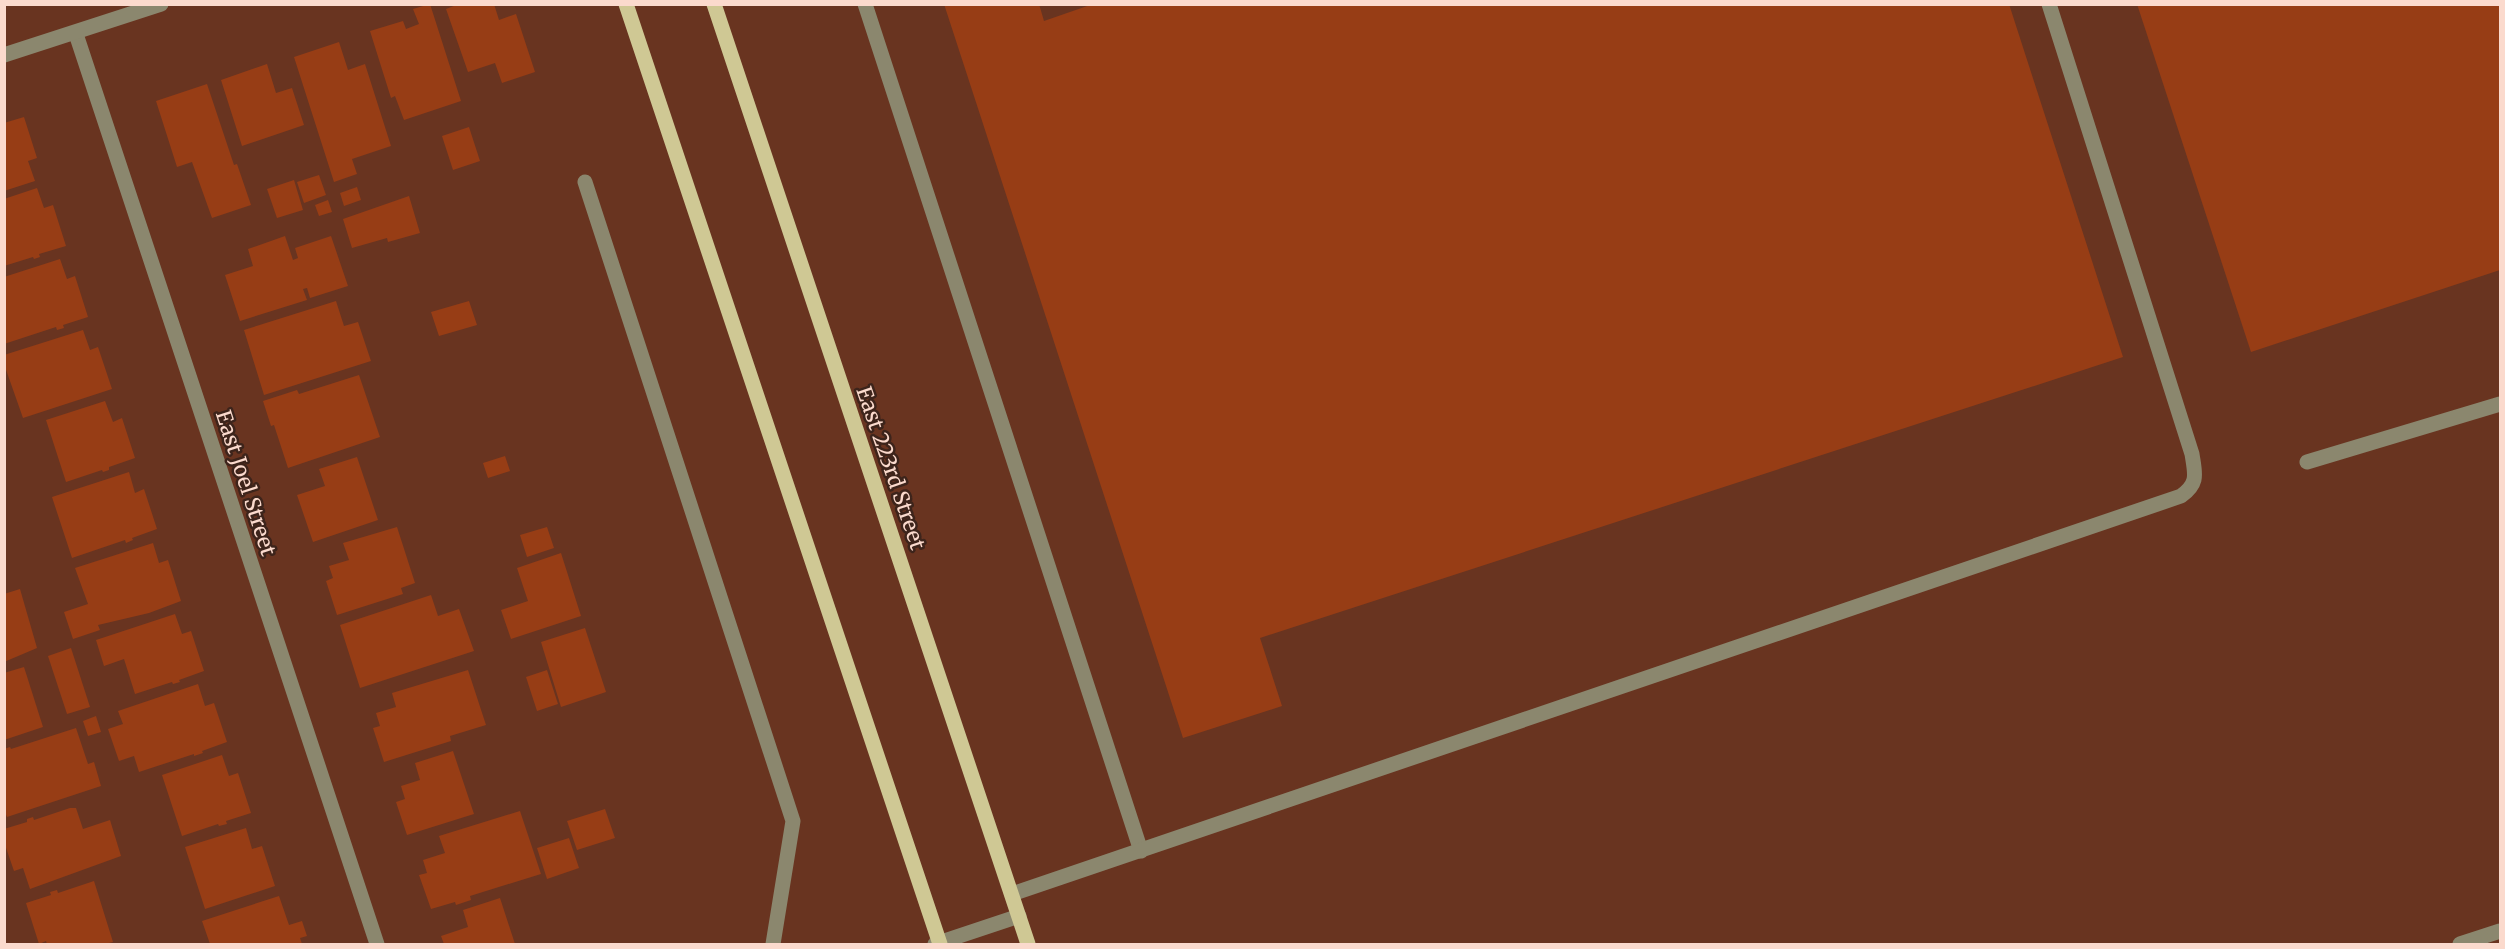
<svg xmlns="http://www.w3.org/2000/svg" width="2505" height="949" viewBox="0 0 2505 949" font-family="Merriweather,serif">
	<rect width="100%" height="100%" fill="#693420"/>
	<!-- building -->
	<g fill="#973d15">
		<path d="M430,4L461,101L404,120L395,96L391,98L370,31L403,21L406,29L419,24L413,9Z"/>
		<path d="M459,4H494L499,20L516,14L535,72L502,83L495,63L468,72L446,9Z"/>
		<path d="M944,4H1039L1044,21L1093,4H2009L2123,357L1260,638L1282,706L1183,738Z"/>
		<path d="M2137,4H2500V270L2251,352Z"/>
		<path d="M339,42L348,70L365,64L391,146L352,159L357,174L334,182L294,57Z"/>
		<path d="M267,64L276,93L292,88L304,125L242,146L221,80Z"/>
		<path d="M207,84L234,165L237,164L251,205L212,218L192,162L177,167L156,101Z"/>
		<path d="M24,117L37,158L28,161L35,181L4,191V123Z"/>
		<path d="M469,127L480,161L453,170L442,136Z"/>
		<path d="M319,175L326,195L304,203L297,182Z"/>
		<path d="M294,180L303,210L277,218L267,189Z"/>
		<path d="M357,187L361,200L344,206L340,193Z"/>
		<path d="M37,188L44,208L53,205L66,246L39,254L40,257L34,259L33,257L4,266V199Z"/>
		<path d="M409,196L420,233L388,242L387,238L352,248L343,219Z"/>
		<path d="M328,200L332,212L319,216L315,205Z"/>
		<path d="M285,236L293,260L298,258L295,248L331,236L348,286L310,298L307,288L303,289L307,300L240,321L225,275L253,266L248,249Z"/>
		<path d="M60,259L67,279L75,276L88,317L63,325L64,328L57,330L56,327L4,344V277Z"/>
		<path d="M336,301L344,326L358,322L371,361L264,395L244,330Z"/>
		<path d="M469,301L477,325L439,336L431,312Z"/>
		<path d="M83,330L90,350L98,347L112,389L23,418L4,364V355Z"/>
		<path d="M359,375L380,437L288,468L274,425L271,426L263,401L297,390L299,394Z"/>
		<path d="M105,401L113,422L122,418L135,458L109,467V470L103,472L102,470L66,482L46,420Z"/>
		<path d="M505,456L510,471L488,478L483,463Z"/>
		<path d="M357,457L378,520L313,542L297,495L325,486L319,469Z"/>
		<path d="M129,472L135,493L144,489L157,529L132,538L133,540L126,543L125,540L72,558L52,497Z"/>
		<path d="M397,527L415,583L401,588L403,594L337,615L326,581L333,578L329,566L349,560L343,543Z"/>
		<path d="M547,527L554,548L527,557L520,535Z"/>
		<path d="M153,543L159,563L168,560L181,601L149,613L98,625L100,630L73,639L64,612L88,604L75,568Z"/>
		<path d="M561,553L581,616L511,639L501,610L528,601L517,568Z"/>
		<path d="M20,589L37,648L4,662V594Z"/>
		<path d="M431,595L438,616L459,609L474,651L360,688L340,625Z"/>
		<path d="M175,614L182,634L191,631L204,671L179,680L180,682L173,684L172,682L135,694L124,659L104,666L96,640Z"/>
		<path d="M585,628L606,692L561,707L541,642Z"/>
		<path d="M71,648L90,707L67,714L48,656Z"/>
		<path d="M24,667L43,727L4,740V673Z"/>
		<path d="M468,670L486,725L450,736L451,741L384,762L373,728L380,726L376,713L396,707L392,693Z"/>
		<path d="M547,670L558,704L537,711L526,677Z"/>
		<path d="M198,684L205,706L214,703L227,742L202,751L203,753L194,756V754L139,772L134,756L119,761L108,729L123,724L118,711Z"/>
		<path d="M96,716L101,732L88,736L83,721Z"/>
		<path d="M76,728L88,764L94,762L101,786L7,817L4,810V749L10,747L11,749Z"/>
		<path d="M453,751L474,814L407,835L396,802L405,799L401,786L420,780L415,763Z"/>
		<path d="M222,755L229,776L238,773L251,813L226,821L227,824L219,826L218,824L182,836L162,775Z"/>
		<path d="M70,808H76L83,829L110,820L121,856L30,889L23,868L14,871L4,842V829L27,822V819L33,817L34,820Z"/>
		<path d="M605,809L615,838L577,850L567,821Z"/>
		<path d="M520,811L541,874L470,896L471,900L456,905L455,902L431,909L419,875L427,873L423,860L445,853L439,836Z"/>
		<path d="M246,828L252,849L262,846L275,886L205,909L185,847Z"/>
		<path d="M569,838L579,868L547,879L537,848Z"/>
		<path d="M94,881L113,942L105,944H47L46,941L39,944L26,903L51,895L50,892L57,890L58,893Z"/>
		<path d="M279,896L289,925L302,921L307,936L300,938L302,944H210L202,921Z"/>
		<path d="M500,898L515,944H444L441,936L468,927L463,910Z"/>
	</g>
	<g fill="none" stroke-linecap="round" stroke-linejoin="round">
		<!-- minor -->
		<g stroke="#8b876e" stroke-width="15">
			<path d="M865,4L1141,851"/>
			<path d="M76,34L377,944"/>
			<path d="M4,55L161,4"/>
			<path d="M585,182L793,821L773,944"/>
			<path d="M2307,462L2500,404"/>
			<path d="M1012,894L2181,496C2199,483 2195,474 2192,454L2049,4"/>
			<path d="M935,944L1019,916"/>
			<path d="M2460,944L2500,931"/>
		</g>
		<!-- major -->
		<g stroke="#cfc894" stroke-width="15">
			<path d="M626,4L940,944"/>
			<path d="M714,4L1028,944"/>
		</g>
	</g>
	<g text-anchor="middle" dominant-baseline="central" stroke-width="5" stroke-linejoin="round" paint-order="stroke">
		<!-- street labels -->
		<g font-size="21" fill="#fbdacd" stroke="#3d241b">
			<text transform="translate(891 468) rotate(71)">East 223rd Street</text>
			<text transform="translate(246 483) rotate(72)">East Joel Street</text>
		</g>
	</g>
	<!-- border -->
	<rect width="2505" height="949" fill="none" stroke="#fbdacd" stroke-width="12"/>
</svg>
